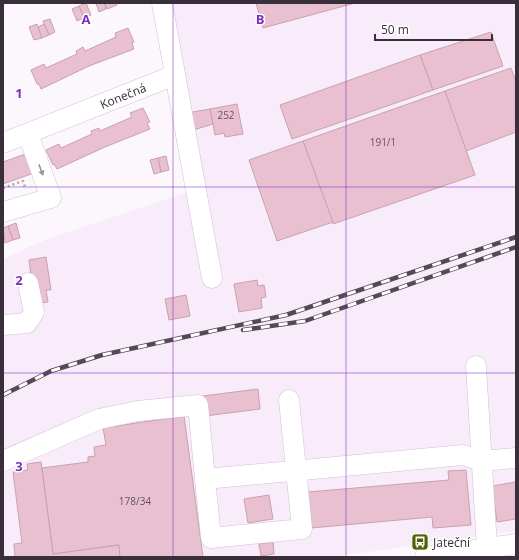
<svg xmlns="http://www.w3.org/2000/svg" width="519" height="560" viewBox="0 0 519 560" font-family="'Open Sans',sans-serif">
	<rect width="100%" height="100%" fill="#fcf7fd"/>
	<!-- built -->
	<path fill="#f8ebfa" d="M168,3H516V531L333,557H3V259L49,238L183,194L203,191Z"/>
	<!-- building -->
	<g fill="#e9c0d0" stroke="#c8a1b0">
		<path d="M86,3L91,15L84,18L79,6Z"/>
		<path d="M96,3H104L106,9L99,12Z"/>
		<path d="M105,3H116L117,5L107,9Z"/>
		<path d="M256,3H355L263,28Z"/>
		<path d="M79,6L84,18L77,21L72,9Z"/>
		<path d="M50,19L55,32L49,35L43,21Z"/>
		<path d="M37,24L42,38L34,40L29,27Z"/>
		<path d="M44,24L49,35L42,38L38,27Z"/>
		<path d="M128,28L134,42L132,43L134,49L89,66L41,89L39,84H37L31,70L44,64L46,68L77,54L76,51L83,47L85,51L116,37L115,33Z"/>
		<path d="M491,32L503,66L433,90L420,55Z"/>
		<path d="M420,55L433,90L292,139L280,105Z"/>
		<path d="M511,68L516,82V132L466,151L445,91Z"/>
		<path d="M445,91L475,175L333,224L303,141Z"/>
		<path d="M237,104L243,134L225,137L224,133L215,135L210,109Z"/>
		<path d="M143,108L150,122L147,123L150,129L105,147L57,169L54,164L53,165L46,150L59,144L61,148L92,134L91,131L99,128L100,131L132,117L130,113Z"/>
		<path d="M210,109L213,124L190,131L187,113Z"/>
		<path d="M303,141L333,222L277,241L249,160Z"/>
		<path d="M28,153L34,173L3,184V162Z"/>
		<path d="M166,156L169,170L161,172L158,158Z"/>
		<path d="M158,158L161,172L154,174L150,160Z"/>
		<path d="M16,223L20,238L13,240L8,226Z"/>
		<path d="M8,226L13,240L5,243L3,228Z"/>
		<path d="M46,257L51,290H46L48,302L40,303L33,292L29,260Z"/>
		<path d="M257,280L258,286L264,285L266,297L261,298L262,308L239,312L234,284Z"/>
		<path d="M186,295L190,316L169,320L165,299Z"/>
		<path d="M258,389L260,409L205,416L203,396Z"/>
		<path d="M184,416L203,557H120L118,545L53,554L42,468L88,462V457L95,456L94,447L106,445L103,428Z"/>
		<path d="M41,462L53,554L119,545L120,557H15L14,544L22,543L13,472L28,470L27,464Z"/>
		<path d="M466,470L471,525L433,528L432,517L311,528L308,492L449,480L448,471Z"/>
		<path d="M516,482V519L497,522L492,486Z"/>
		<path d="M269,495L273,519L248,523L244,499Z"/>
		<path d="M273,542L274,554L261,556L259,544Z"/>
	</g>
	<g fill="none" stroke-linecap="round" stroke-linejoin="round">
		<!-- minor casing -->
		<g stroke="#d7bddb" stroke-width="21">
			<g id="minor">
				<path d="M162,3L212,278"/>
				<path d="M3,143L175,75"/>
				<path d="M3,212L51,198L28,134"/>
				<path d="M3,325L27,323L34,312L28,283"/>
				<path d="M476,366L487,548"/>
				<path d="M3,461L99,419L138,411L198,405L205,479L463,455L482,461L516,458"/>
				<path d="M205,479L211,538L302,529L289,400"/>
				<path d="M425,557L516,544"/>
			</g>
		</g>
		<!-- path -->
		<path stroke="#aea7af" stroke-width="2.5" stroke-dasharray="2 3" stroke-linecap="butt" d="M3,188L23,181L25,187"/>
		<!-- minor -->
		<use href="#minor" stroke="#fff" stroke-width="20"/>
		<!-- rail casing -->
		<g stroke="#544a55" stroke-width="4.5">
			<g id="rail">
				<path d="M243,330L305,321L516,247"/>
				<path d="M3,395L51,371L102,355L286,315L516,237"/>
			</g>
		</g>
		<!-- rail -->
		<use href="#rail" stroke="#fff" stroke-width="3" stroke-dasharray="9" stroke-linecap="butt"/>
	</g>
	<!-- one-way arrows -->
	<defs><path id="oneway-solid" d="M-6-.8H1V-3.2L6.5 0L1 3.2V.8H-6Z"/></defs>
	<use fill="#9c979c" href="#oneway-solid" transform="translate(41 170) rotate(70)"/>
	<!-- grid -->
	<path fill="none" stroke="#7b2cbf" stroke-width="1" stroke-opacity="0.55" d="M173,3V557M346,3V557M3,187H516M3,373H516"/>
	<!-- icons -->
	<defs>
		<g id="bus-square" transform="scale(0.9)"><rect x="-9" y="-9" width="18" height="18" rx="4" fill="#505f00" stroke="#fff"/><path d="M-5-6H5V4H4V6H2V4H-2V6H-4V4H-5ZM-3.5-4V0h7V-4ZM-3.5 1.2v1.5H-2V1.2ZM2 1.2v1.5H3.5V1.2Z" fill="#fff"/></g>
	</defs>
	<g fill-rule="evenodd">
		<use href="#bus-square" x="420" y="542"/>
	</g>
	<g text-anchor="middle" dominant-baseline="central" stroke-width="3" stroke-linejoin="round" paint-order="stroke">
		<!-- number labels -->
		<g font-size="10" fill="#655360">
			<text x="226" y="115">252</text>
			<text x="383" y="142">191/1</text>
			<text x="135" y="501">178/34</text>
		</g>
		<!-- street labels -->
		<g font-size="12" fill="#392f3a" stroke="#fff">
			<text transform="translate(123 96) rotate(-22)">Konečná</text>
		</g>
		<!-- poi labels -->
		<g font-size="12" fill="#392f3a" stroke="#fff" text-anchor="start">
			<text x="433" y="542">Jateční</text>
		</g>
	</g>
	<g font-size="13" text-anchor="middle" font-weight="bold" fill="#7b2cbf" stroke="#fff" stroke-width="3" stroke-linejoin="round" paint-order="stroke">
		<text x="86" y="24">A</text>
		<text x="260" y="24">B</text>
		<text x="19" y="98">1</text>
		<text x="19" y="285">2</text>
		<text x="19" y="471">3</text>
	</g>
	<!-- border -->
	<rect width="519" height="560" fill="none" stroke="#392f3a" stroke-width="8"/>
	<!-- scale -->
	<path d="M375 34v6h117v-6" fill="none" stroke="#392f3a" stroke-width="2"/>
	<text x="381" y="34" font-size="12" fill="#392f3a" stroke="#ffffff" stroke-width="3" paint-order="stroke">50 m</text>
</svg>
